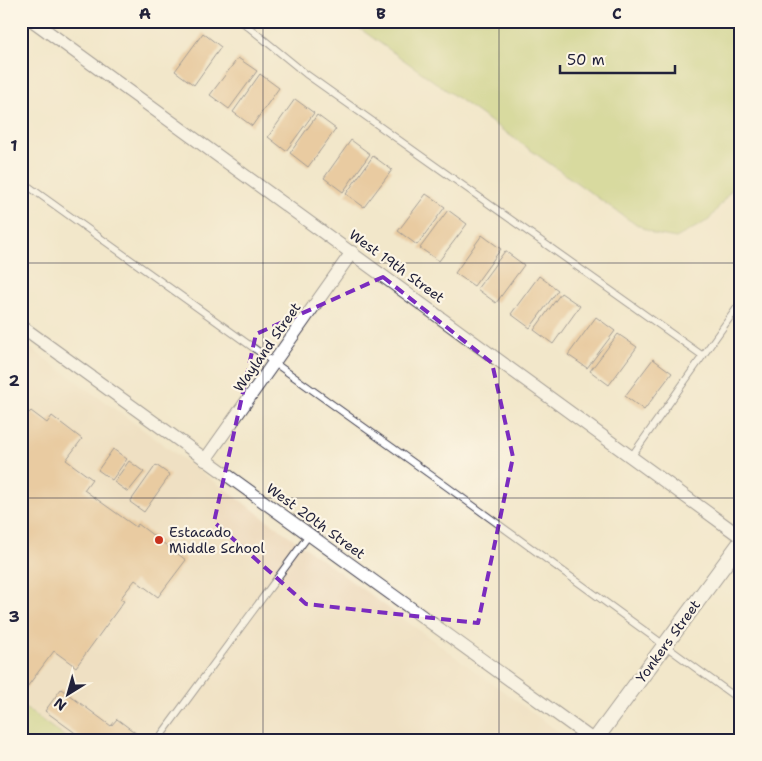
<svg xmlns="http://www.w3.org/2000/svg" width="762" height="761" viewBox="0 0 762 761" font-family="'Shantell Sans',sans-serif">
	<rect width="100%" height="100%" fill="#fcf5e5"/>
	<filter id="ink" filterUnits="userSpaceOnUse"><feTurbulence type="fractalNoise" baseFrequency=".02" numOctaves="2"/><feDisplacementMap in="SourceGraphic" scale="10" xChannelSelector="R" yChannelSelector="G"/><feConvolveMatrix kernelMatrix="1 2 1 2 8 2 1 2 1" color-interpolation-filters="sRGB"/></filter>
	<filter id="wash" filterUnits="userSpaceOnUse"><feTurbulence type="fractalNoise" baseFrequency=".0096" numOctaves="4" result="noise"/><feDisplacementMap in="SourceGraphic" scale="20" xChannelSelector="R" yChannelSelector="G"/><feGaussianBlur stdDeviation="1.12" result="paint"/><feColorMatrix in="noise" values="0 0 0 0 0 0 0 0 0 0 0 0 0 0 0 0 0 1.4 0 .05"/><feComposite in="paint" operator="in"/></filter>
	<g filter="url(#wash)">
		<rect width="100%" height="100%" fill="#f2e7cb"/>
		<!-- built -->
		<path fill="#ecd8ba" d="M21,341L570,740H21Z"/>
		<!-- green -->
		<g fill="#b8c96c" stroke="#6d7654">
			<path d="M349,21H741V177L709,220L676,238L654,234L629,220Z"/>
			<path d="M21,705L69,740H21Z"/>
		</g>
		<g id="blocks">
			<!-- building -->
			<g fill="#dda96f">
				<path d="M203,33L221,47L194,85L175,71Z"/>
				<path d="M238,58L257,71L229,109L210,95Z"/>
				<path d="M260,74L279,88L252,126L233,112Z"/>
				<path d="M295,99L314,113L286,151L268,137Z"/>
				<path d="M317,115L336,129L308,167L290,153Z"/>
				<path d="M351,140L370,154L343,192L324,178Z"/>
				<path d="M373,156L392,170L364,207L346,194Z"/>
				<path d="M426,194L445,207L417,245L398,231Z"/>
				<path d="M448,210L467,224L439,261L420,248Z"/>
				<path d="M482,235L501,249L474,286L455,273Z"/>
				<path d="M505,251L524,265L496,303L477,289Z"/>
				<path d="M539,276L558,290L530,328L511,314Z"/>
				<path d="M561,293L580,306L553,344L534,330Z"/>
				<path d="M596,317L615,331L587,368L568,355Z"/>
				<path d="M618,334L637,347L609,385L590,371Z"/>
				<path d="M653,359L672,373L644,410L625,396Z"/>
				<path d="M21,407L29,413L31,411L47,423L52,416L82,439L66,460L92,479L84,490L136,527L138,524L186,560L158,597L135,580L120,599L124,601L76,667L54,651L21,695Z"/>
				<path d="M113,449L127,459L112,480L98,470Z"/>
				<path d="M129,461L144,472L128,492L114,482Z"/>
				<path d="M156,465L170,475L144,512L130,502Z"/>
				<path d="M61,689L111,726L117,719L145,740H85L45,711Z"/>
			</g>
		</g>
	</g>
	<g filter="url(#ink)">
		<use href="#blocks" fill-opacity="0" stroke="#414051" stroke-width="1"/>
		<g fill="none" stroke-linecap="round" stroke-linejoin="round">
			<!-- service casing -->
			<g stroke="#414051" stroke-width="8">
				<g id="service">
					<path d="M241,21L306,74L703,356"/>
					<path d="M21,181L446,486L741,701"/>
					<path d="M631,457L741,302"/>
					<path d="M162,734L309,535"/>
				</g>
			</g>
			<!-- minor casing -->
			<g stroke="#414051" stroke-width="14">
				<g id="minor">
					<path d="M33,21L741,537"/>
					<path d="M21,326L593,740"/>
					<path d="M205,460L352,252"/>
				</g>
			</g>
			<!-- tertiary casing -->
			<g stroke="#414051" stroke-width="17">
				<path id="tertiary" d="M595,740L741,542"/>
			</g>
			<!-- service -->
			<use href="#service" stroke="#fff" stroke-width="6"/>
			<!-- minor -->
			<use href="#minor" stroke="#fff" stroke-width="12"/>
			<!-- tertiary -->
			<use href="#tertiary" stroke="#fff" stroke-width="15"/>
		</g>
	</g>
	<!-- marked area -->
	<path d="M0 0H762V761H0ZM383,277L492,363L513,457L478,623L306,604L214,522L256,334Z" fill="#f2e7cb" fill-opacity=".55" fill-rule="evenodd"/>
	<path fill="none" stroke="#7b2cbf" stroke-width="4" stroke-dasharray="10 6" stroke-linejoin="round" d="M383,277L492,363L513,457L478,623L306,604L214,522L256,334Z"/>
	<!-- grid -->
	<path fill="none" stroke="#22223b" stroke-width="1" stroke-opacity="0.55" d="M263,21V740M499,21V740M21,263H741M21,498H741"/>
	<!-- markers -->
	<circle fill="#c8321e" stroke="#fcf5e5" stroke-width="2" cx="159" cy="540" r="5"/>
	<g text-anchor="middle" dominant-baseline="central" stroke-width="4.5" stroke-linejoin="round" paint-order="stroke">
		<!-- street labels -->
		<g font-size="14" fill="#22223b" stroke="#fcf5e5">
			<text transform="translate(397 266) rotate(36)">West 19th Street</text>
			<text transform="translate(267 347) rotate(-55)">Wayland Street</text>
			<text transform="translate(316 521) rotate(36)">West 20th Street</text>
			<text transform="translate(668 641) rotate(-54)">Yonkers Street</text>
		</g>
		<!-- poi labels -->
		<g font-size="14" fill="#22223b" stroke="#fcf5e5" text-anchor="start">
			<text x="169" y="532">Estacado<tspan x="169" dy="16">Middle School</tspan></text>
		</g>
	</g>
	<!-- margin -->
	<rect width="762" height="761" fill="none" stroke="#fcf5e5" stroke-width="55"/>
	<!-- north arrow -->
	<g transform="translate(68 694) rotate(217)" stroke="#fcf5e5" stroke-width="4" paint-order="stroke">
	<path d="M0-4L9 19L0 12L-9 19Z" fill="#22223b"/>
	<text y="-8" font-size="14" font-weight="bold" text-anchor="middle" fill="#22223b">N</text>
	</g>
	<!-- scale -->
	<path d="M560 65v8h115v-8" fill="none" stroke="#22223b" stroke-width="2.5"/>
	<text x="567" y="65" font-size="15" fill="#22223b" stroke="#fcf5e5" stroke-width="4" paint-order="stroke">50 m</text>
	<rect x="28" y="28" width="706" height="706" fill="none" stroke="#22223b" stroke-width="2"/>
	<g font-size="16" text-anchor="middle" font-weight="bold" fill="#22223b">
		<text x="145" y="19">A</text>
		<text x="381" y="19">B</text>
		<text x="617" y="19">C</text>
		<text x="14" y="151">1</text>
		<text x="14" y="386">2</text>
		<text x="14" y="622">3</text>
	</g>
</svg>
